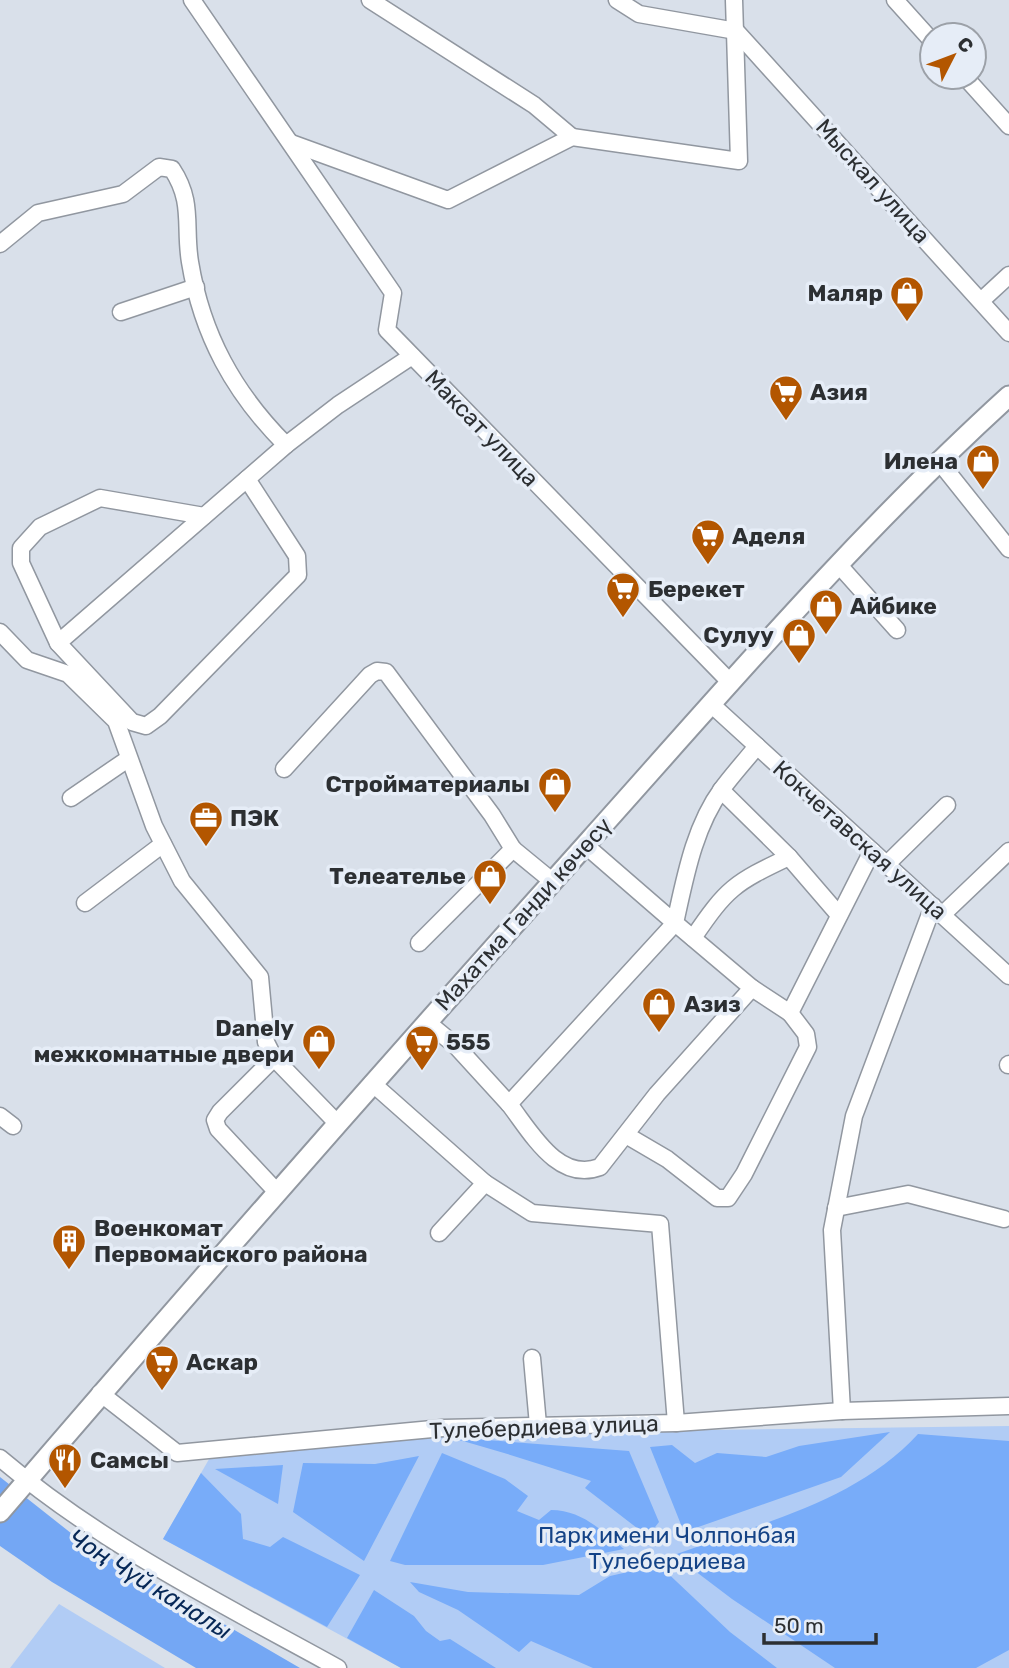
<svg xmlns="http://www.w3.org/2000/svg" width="1009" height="1668" viewBox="0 0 1009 1668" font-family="Rubik,sans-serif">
	<rect width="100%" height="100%" fill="#d9e0ea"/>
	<!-- green -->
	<g fill="#b1ccf5">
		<path d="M1009,1426V1668H401L163,1539L212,1454L420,1434Z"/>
		<path d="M59,1604L165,1668H10Z"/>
	</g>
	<!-- forest -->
	<g fill="#78acf9">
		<path d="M890,1432L841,1477L684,1532L650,1447L672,1445L695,1463L717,1453L766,1457L799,1446Z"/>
		<path d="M918,1434L1009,1441V1650L976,1668H835L732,1599L674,1555C758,1524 856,1502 918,1434Z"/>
		<path d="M448,1437L629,1451L659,1522L652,1531L637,1528L585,1488L591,1481C543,1465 497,1450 448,1437Z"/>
		<path d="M442,1453L505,1479L528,1496L517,1511L539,1520L551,1510C582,1510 602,1531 624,1549L543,1565H405L390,1561Z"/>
		<path d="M419,1456L364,1561L293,1512L303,1463L375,1464Z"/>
		<path d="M283,1465L278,1504L215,1469Z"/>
		<path d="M201,1473L241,1514L243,1539L270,1547L283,1537L360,1575L327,1627L163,1539Z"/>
		<path d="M659,1565L730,1632L777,1668H593L531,1641L519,1652L458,1610L419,1592L410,1582L468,1592L579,1595L610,1576Z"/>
		<path d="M374,1590L414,1616L426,1631L440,1641L450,1639L496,1668H401L347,1638Z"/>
	</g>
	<!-- water -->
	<path fill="#74a7f4" d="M0,1477L81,1541L300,1668H196L52,1582L0,1546Z"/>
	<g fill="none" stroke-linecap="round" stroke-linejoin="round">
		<!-- minor casing -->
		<g stroke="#9197a0" stroke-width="19">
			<g id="minor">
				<path d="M192,0L393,293L387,330L730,682"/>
				<path d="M370,0L534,105L572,137"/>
				<path d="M617,0L639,14L736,31L1009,333"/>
				<path d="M895,0L932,41"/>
				<path d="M965,77L1009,126"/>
				<path d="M291,143L448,200L572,137L739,161L734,0"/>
				<path d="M0,244L38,213L123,194L159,167L172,169C194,202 184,226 190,262C202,335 234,393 286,445L338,405L412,356"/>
				<path d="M982,300L1009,275"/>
				<path d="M121,312L196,287"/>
				<path d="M938,460L1009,549"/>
				<path d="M204,516L100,498L40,527L21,548V563L58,643L132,722L146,726L160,716L298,575L297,556L247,479"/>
				<path d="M838,564L897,630"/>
				<path d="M0,632L27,660L68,674L116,721L154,826L182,881L260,977L266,1042L274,1058L337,1123"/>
				<path d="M58,643L286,445"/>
				<path d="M711,704L1009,976"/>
				<path d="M284,769L370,675L377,671L386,672L492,815L513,849L552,881"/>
				<path d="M721,790L789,857L839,915"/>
				<path d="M71,798L128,759"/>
				<path d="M887,864L947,805"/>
				<path d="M85,903L163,844"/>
				<path d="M942,915L1009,851"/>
				<path d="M693,938C727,888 734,883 789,857"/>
				<path d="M419,943L513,849"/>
				<path d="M752,988L790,1013L872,851"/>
				<path d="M427,1022L456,1046L509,1104L675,923L585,845"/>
				<path d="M274,1058L220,1112L215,1120L218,1129L276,1191"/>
				<path d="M1008,1065L1009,1064"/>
				<path d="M372,1083L485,1183L439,1233"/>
				<path d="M509,1104C531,1132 558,1183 600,1167L657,1094L752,988L675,923C685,878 694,827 722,789C733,774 746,760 757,746"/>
				<path d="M0,1116L13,1126"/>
				<path d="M626,1135L667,1159L717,1198H728L744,1174L808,1047L806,1034L790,1013"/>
				<path d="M485,1183L532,1213L660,1224L676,1423"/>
				<path d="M836,1208L908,1194L1004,1219"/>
				<path d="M532,1358L538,1425"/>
				<path d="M100,1393L177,1453L443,1428L676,1423L842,1411L1009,1406"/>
				<path d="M842,1411L832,1230L854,1116L933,906"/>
				<path d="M0,1458C101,1544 222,1604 338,1668"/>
			</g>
		</g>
		<!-- major casing -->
		<g stroke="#9197a0" stroke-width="23">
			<path id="major" d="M0,1512C194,1286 390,1063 589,841C725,689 858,533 1009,396"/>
		</g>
		<!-- minor -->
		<use href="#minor" stroke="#fff" stroke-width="16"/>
		<!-- major -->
		<use href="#major" stroke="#fff" stroke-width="19"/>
	</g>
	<!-- icons -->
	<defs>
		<g id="shop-pin" transform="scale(1.75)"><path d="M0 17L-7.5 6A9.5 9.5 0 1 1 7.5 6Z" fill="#b35600" stroke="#e6edf7"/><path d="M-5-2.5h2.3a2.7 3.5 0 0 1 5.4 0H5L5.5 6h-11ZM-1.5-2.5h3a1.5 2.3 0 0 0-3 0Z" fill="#fff"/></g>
		<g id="supermarket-pin" transform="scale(1.75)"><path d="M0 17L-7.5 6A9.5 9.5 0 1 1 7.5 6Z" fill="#b35600" stroke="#e6edf7"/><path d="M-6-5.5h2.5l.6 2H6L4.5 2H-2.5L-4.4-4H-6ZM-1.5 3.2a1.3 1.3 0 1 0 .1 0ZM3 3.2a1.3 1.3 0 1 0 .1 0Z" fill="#fff"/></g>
		<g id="office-pin" transform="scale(1.75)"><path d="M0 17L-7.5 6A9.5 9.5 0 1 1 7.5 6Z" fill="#b35600" stroke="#e6edf7"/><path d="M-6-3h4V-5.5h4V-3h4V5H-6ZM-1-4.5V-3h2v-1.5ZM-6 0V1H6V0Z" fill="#fff"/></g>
		<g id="building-pin" transform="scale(1.75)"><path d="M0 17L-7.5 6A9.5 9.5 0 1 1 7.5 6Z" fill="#b35600" stroke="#e6edf7"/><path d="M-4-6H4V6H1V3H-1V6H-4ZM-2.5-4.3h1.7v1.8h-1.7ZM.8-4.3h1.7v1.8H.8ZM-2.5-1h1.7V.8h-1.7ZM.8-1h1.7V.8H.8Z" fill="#fff"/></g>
		<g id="restaurant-pin" transform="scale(1.75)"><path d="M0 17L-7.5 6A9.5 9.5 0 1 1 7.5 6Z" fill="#b35600" stroke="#e6edf7"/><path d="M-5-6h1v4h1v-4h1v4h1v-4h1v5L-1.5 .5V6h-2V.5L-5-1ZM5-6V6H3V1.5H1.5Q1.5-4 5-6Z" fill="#fff"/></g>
	</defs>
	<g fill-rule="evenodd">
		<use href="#shop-pin" x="907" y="293"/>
		<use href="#supermarket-pin" x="786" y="392"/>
		<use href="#shop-pin" x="983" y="461"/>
		<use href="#supermarket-pin" x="708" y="536"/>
		<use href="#supermarket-pin" x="623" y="589"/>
		<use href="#shop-pin" x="826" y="606"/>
		<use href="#shop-pin" x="799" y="635"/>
		<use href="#shop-pin" x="555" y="784"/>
		<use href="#office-pin" x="206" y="818"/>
		<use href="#shop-pin" x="490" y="876"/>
		<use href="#shop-pin" x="659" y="1004"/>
		<use href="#shop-pin" x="319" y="1041"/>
		<use href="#supermarket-pin" x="422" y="1042"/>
		<use href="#building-pin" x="69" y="1241"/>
		<use href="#supermarket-pin" x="162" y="1362"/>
		<use href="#restaurant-pin" x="65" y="1460"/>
	</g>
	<g text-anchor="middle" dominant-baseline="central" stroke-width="7" stroke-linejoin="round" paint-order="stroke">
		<!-- street labels -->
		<g font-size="23" fill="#2c2f32" stroke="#e6edf7">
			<text transform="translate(873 181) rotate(48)">Мыскал улица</text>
			<text transform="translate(482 428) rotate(46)">Максат улица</text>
			<text transform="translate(860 840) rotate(42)">Кокчетавская улица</text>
			<text transform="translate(523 914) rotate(-48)">Махатма Ганди көчөсү</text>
			<text transform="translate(544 1427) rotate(-2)">Тулебердиева улица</text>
		</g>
		<!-- poi labels -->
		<g font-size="23" font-weight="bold" fill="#2c2f32" stroke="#e6edf7" text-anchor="start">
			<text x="883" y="293" text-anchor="end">Маляр</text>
			<text x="810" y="392">Азия</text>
			<text x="958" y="461" text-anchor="end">Илена</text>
			<text x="732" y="536">Аделя</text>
			<text x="648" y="589">Берекет</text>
			<text x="850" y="606">Айбике</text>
			<text x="774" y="635" text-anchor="end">Сулуу</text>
			<text x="530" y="784" text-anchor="end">Стройматериалы</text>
			<text x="230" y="818">ПЭК</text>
			<text x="466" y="876" text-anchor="end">Телеателье</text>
			<text x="684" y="1004">Азиз</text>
			<text x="294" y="1028" text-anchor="end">Danely<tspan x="294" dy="26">межкомнатные двери</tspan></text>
			<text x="446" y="1042">555</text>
			<text x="94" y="1228">Военкомат<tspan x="94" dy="26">Первомайского района</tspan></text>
			<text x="186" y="1362">Аскар</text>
			<text x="90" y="1460">Самсы</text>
		</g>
		<!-- park labels -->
		<g font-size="23" fill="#144387" stroke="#e6edf7">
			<text x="667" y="1535">Парк имени Чолпонбая<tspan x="667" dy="26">Тулебердиева</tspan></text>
		</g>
		<!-- water labels -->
		<g font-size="24" font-style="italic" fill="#072857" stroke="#e6edf7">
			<text transform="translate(150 1584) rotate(32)">Чоң Чүй каналы</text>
		</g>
	</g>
	<!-- north arrow -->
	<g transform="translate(953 56) rotate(48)"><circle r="33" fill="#e6edf7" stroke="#9ca1a8" stroke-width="2"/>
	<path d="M0-5L12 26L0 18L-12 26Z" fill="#b35600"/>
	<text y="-10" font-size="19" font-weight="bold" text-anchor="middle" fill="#2c2f32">С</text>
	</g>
	<!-- scale -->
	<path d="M764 1633v10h112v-10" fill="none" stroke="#2c2f32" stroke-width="3.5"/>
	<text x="774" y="1633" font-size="21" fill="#2c2f32" stroke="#e6edf7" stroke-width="5" paint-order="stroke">50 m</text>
</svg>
